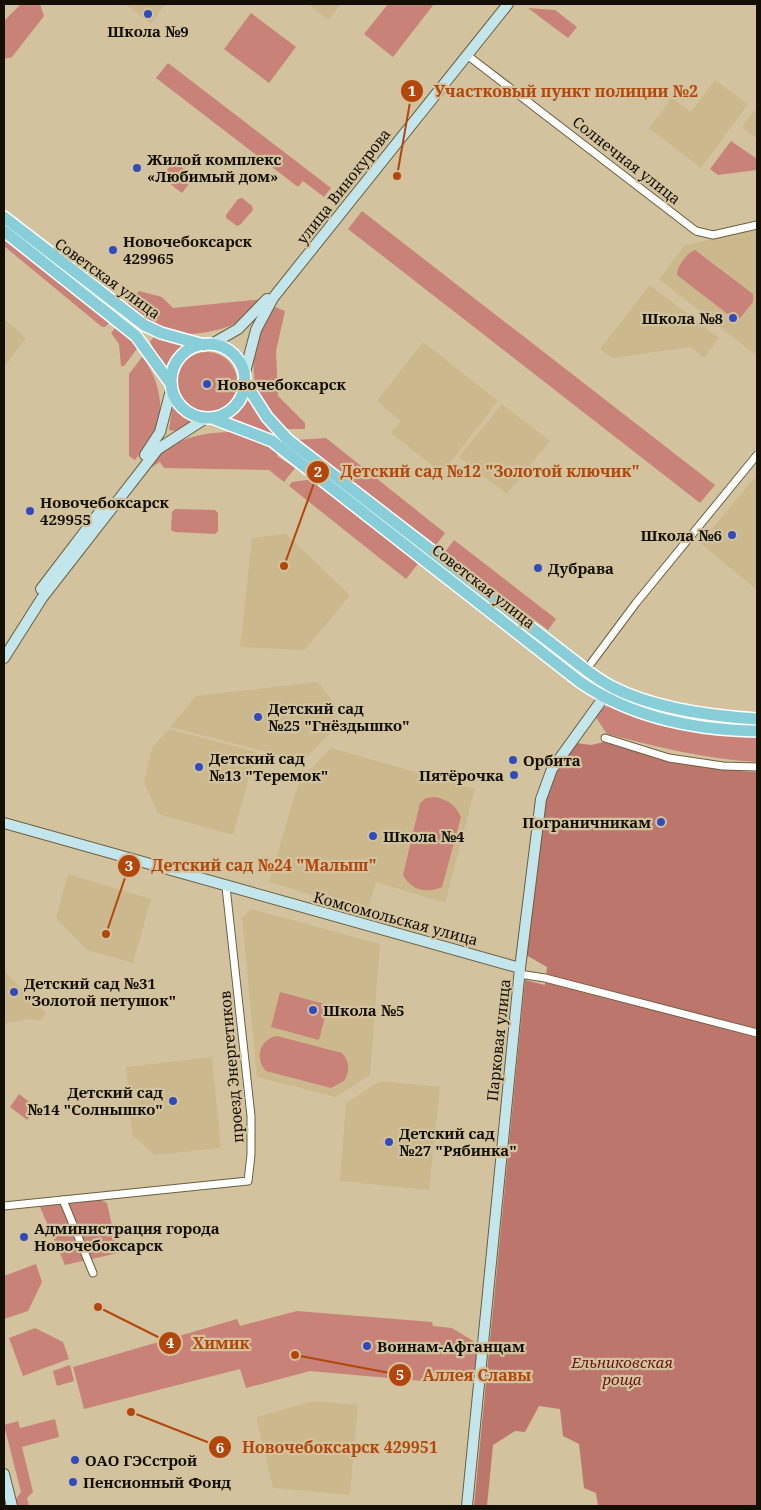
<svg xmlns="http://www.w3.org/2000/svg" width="761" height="1510" viewBox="0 0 761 1510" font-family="'Noto Serif',serif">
	<rect width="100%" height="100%" fill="#d2c39e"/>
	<!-- built -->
	<g fill="#cbb98d">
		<path d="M125,4H165L151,24Z"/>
		<path d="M308,4H341L329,20Z"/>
		<path d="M715,80L748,104L701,168L649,128L672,98L691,112Z"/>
		<path d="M757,107V139L742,127Z"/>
		<path d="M757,230V356L659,279L685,245Z"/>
		<path d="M650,285L719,338L704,358L691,347L612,358L600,349Z"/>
		<path d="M4,319L26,338L4,367Z"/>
		<path d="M423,342L498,401L442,473L391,433L401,421L377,401Z"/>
		<path d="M502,404L550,441L507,494L459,457Z"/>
		<path d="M757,475V590L700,543Z"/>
		<path d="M286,534L350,595L305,650L240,647L252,538Z"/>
		<path d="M318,682L337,707L338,726L302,761L170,727L196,696Z"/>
		<path d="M169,729L256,752L233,835L158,814L144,782L152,748Z"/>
		<path d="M331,748L475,789L445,903L376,882L367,912L269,882L299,781Z"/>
		<path d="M68,874L151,899L133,963L87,950L56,918Z"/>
		<path d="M251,909L380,944L370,1075L336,1097L257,1077L242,918Z"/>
		<path d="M4,971L46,1013L40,1021L29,1019L4,1024Z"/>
		<path d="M212,1057L221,1148L155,1155L132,1135L126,1067Z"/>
		<path d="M380,1081L440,1087L429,1190L340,1181L346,1103Z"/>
		<path d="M313,1401L358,1405L350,1495L273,1488L256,1417Z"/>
	</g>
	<!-- green -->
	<g fill="#c88278">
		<path d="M21,4H40L44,16L12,57L4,59V21Z"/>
		<path d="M388,4H434L393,57L364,34Z"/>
		<path d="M528,8L555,10L577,27L568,38Z"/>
		<path d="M251,13L296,47L269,83L224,49Z"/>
		<path d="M168,63L331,188L324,197L303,181L298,187L156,78Z"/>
		<path d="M731,141L757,159V170L718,175L710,169Z"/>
		<path d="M174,161L194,177L182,193L161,177Z"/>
		<path d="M242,198L252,206L253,210L240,225L237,226L226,218V215L238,199Z"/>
		<path d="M362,211L715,485L700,503L348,229Z"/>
		<path d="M5,239L12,240L110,322L105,327H102L4,246Z"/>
		<path d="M695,250L753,294V302L740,318L734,319L677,275C677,266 687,253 695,250Z"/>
		<path d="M139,291L162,297L173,308L263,299C258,305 253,312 247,316C226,334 175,340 150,327C142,322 134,312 127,305Z"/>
		<path d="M273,306L285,311L276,351L278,396L305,423V429H284C278,421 269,413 264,405C245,372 254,335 273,306Z"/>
		<path d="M117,326L122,327L139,346L124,366H121L119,344L111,333Z"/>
		<path d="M155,335L186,343V348L172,361L169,369L163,368L150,342Z"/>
		<circle cx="207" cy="382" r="30"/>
		<path d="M142,357C157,374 165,405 157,427C152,439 142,450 135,460L129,456V374Z"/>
		<path d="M246,395H250L256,406L398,530L396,533L266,434L230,419Z"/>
		<path d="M177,408L190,418V425L175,431L169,430L172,409Z"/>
		<path d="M229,432L256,439L279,451L277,456L295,468L284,482L269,470L164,468L160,462L152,467L148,464C171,440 197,433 229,432Z"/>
		<path d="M326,438L445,533L436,545L296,440Z"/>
		<path d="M315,479L417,557V565L406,579L289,486L292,482Z"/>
		<path d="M175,509L215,510L218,513V531L215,534L175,532L171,530L172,512Z"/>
		<path d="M454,540L556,619L548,630L445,552Z"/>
		<path d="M610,706L712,734L757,737V762C705,759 657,747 607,734L595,716L603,707Z"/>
		<path d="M435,797C449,800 455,805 461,817L442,887C426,894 411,890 403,875L420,803L426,798Z"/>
		<path d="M280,992L328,1005L319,1040L271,1027Z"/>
		<path d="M277,1036L342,1053C350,1062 350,1071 344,1081L331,1088L266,1071C254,1058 260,1039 277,1036Z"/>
		<path d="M19,1094L37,1108L27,1120L10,1107Z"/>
		<path d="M98,1199L107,1203L118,1253L65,1265L40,1207Z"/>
		<path d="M36,1264L42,1282L28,1311L4,1319V1276Z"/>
		<path d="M297,1311L432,1322L433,1326L452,1328L478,1344L475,1369L444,1383L310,1371L246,1388L240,1369L84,1409L73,1367L237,1319L240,1326Z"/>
		<path d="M35,1328L63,1342L69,1359L23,1376L9,1338Z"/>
		<path d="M70,1365L74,1381L57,1386L53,1371Z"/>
		<path d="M55,1419L59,1437L22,1447L33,1492L27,1498L29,1506H18L16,1499L21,1492L4,1425L18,1421L20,1428Z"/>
	</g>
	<!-- forest -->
	<path fill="#bd766c" d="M604,742C656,758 702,770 757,772V1506H598L596,1493L584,1488L579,1444L563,1436L560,1409L539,1406L525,1432L515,1431L493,1445L487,1506H474L525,980L545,985L547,967L526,955L544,796L556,770L576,743L591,745Z"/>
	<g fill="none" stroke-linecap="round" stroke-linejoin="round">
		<!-- street casing -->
		<g stroke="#6c5f3d" stroke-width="9">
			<g id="street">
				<path d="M467,55L696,231L713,235L757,225"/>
				<path d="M586,670L636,603L757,455"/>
				<path d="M605,738L669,758L723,766L757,767"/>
				<path d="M519,974L545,978L757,1033"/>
				<path d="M63,1200L93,1273"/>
				<path d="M4,1206L248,1181L251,1155V1116L226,887"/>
			</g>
		</g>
		<!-- secondary casing -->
		<g stroke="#6c5f3d" stroke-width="12">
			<g id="secondary">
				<path d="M210,345L238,329L267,299"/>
				<path d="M244,376L256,330L273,298L508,4"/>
				<path d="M145,455L160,432L171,390"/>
				<path d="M41,589L102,509"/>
				<path d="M4,658L42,598L158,449L206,418"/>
				<path d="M4,823L520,968"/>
				<path d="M4,1474L12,1506"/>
				<path d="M467,1506L520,968L541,799L552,769L604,697"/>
			</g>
		</g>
		<!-- primary casing -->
		<g stroke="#fff" stroke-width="14">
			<g id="primary">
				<path d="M4,217L144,325L161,333L204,345"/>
				<path d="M4,231L136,336L171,384"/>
				<circle cx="208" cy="381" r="37"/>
				<path d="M244,381L267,417L287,439L586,670C594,676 603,682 612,687C655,709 709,716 757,719"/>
				<path d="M212,418L272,441L580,682C631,717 696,730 757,731"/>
			</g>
		</g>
		<!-- street -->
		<use href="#street" stroke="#fff" stroke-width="7"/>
		<!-- secondary -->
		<use href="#secondary" stroke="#c3e6ec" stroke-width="10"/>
		<!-- primary -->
		<use href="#primary" stroke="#87ced8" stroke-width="11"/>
	</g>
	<!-- markers -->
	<g fill="#324bbc" stroke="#d2c39e" stroke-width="2">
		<circle cx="148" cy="14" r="5"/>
		<circle cx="137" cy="168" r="5"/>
		<circle cx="113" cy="250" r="5"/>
		<circle cx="733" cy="318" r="5"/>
		<circle cx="207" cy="384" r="5"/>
		<circle cx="30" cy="511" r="5"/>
		<circle cx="732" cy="535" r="5"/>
		<circle cx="538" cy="568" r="5"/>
		<circle cx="258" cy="717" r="5"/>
		<circle cx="513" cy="760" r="5"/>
		<circle cx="199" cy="767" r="5"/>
		<circle cx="514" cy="775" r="5"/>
		<circle cx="661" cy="822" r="5"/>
		<circle cx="373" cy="836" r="5"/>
		<circle cx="14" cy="992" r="5"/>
		<circle cx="313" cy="1010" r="5"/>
		<circle cx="173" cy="1101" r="5"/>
		<circle cx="389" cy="1142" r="5"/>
		<circle cx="24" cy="1237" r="5"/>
		<circle cx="367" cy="1346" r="5"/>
		<circle cx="75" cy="1460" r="5"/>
		<circle cx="73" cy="1482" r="5"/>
	</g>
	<g text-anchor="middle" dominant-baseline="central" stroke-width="4.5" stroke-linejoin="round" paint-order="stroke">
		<!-- poi labels -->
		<g font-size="15" font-weight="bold" fill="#140f03" stroke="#d2c39e" text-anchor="start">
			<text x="148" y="31" text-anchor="middle">Школа №9</text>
			<text x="147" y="159">Жилой комплекс<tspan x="147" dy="17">«Любимый дом»</tspan></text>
			<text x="123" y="241">Новочебоксарск<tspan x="123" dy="17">429965</tspan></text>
			<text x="723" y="318" text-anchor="end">Школа №8</text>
			<text x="217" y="384">Новочебоксарск</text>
			<text x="40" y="502">Новочебоксарск<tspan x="40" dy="17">429955</tspan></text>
			<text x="722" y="535" text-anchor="end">Школа №6</text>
			<text x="548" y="568">Дубрава</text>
			<text x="268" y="708">Детский сад<tspan x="268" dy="17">№25 "Гнёздышко"</tspan></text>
			<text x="209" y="758">Детский сад<tspan x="209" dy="17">№13 "Теремок"</tspan></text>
			<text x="523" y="760">Орбита</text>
			<text x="504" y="775" text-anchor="end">Пятёрочка</text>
			<text x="651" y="822" text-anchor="end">Пограничникам</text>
			<text x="383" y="836">Школа №4</text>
			<text x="24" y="983">Детский сад №31<tspan x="24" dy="17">"Золотой петушок"</tspan></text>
			<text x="323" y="1010">Школа №5</text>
			<text x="163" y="1092" text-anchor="end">Детский сад<tspan x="163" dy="17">№14 "Солнышко"</tspan></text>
			<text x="399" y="1133">Детский сад<tspan x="399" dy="17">№27 "Рябинка"</tspan></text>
			<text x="34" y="1228">Администрация города<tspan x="34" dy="17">Новочебоксарск</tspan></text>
			<text x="377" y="1346">Воинам-Афганцам</text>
			<text x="85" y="1460">ОАО ГЭСстрой</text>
			<text x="83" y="1482">Пенсионный Фонд</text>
		</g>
		<!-- street labels -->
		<g font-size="15" fill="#140f03" stroke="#d2c39e">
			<text transform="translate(627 160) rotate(38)">Солнечная улица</text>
			<text transform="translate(343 186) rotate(-52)">улица Винокурова</text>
			<text transform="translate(108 278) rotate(36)">Советская улица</text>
			<text transform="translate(484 586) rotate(38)">Советская улица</text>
			<text transform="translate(396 918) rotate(15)">Комсомольская улица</text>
			<text transform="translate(498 1040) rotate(-84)">Парковая улица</text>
			<text transform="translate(231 1067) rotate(-95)">проезд Энергетиков</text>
		</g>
		<!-- park labels -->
		<g font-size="15" font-style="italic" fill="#6a130e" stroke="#d2c39e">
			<text x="622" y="1362">Ельниковская<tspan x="622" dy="17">роща</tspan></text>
		</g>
	</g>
	<!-- callouts -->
	<path fill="none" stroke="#b3460a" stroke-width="2" d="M397 176L412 91M284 566L318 472M106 934L129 866M98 1307L170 1343M295 1355L400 1375M131 1412L220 1447"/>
	<g fill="#b3460a" stroke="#d2c39e" stroke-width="2">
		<circle cx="397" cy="176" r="5"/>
		<circle cx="284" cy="566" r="5"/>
		<circle cx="106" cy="934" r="5"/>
		<circle cx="98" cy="1307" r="5"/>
		<circle cx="295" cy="1355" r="5"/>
		<circle cx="131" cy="1412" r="5"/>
		<circle cx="412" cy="91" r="12"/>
		<circle cx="318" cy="472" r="12"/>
		<circle cx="129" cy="866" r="12"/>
		<circle cx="170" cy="1343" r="12"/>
		<circle cx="400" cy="1375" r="12"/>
		<circle cx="220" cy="1447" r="12"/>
	</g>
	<g font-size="15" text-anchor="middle" font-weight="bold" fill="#fff">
		<text x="412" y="96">1</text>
		<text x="318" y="477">2</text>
		<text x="129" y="871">3</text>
		<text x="170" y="1348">4</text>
		<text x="400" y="1380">5</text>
		<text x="220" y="1453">6</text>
	</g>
	<g font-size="16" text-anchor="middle" font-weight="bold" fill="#b3460a" stroke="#d2c39e" stroke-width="4.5" stroke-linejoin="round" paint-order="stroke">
		<text x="566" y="97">Участковый пункт полиции №2</text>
		<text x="490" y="477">Детский сад №12 "Золотой ключик"</text>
		<text x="264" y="871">Детский сад №24 "Малыш"</text>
		<text x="221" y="1349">Химик</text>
		<text x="477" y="1381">Аллея Славы</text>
		<text x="340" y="1453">Новочебоксарск 429951</text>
	</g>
	<!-- border -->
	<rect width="761" height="1510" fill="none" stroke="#140f03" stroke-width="10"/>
</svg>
